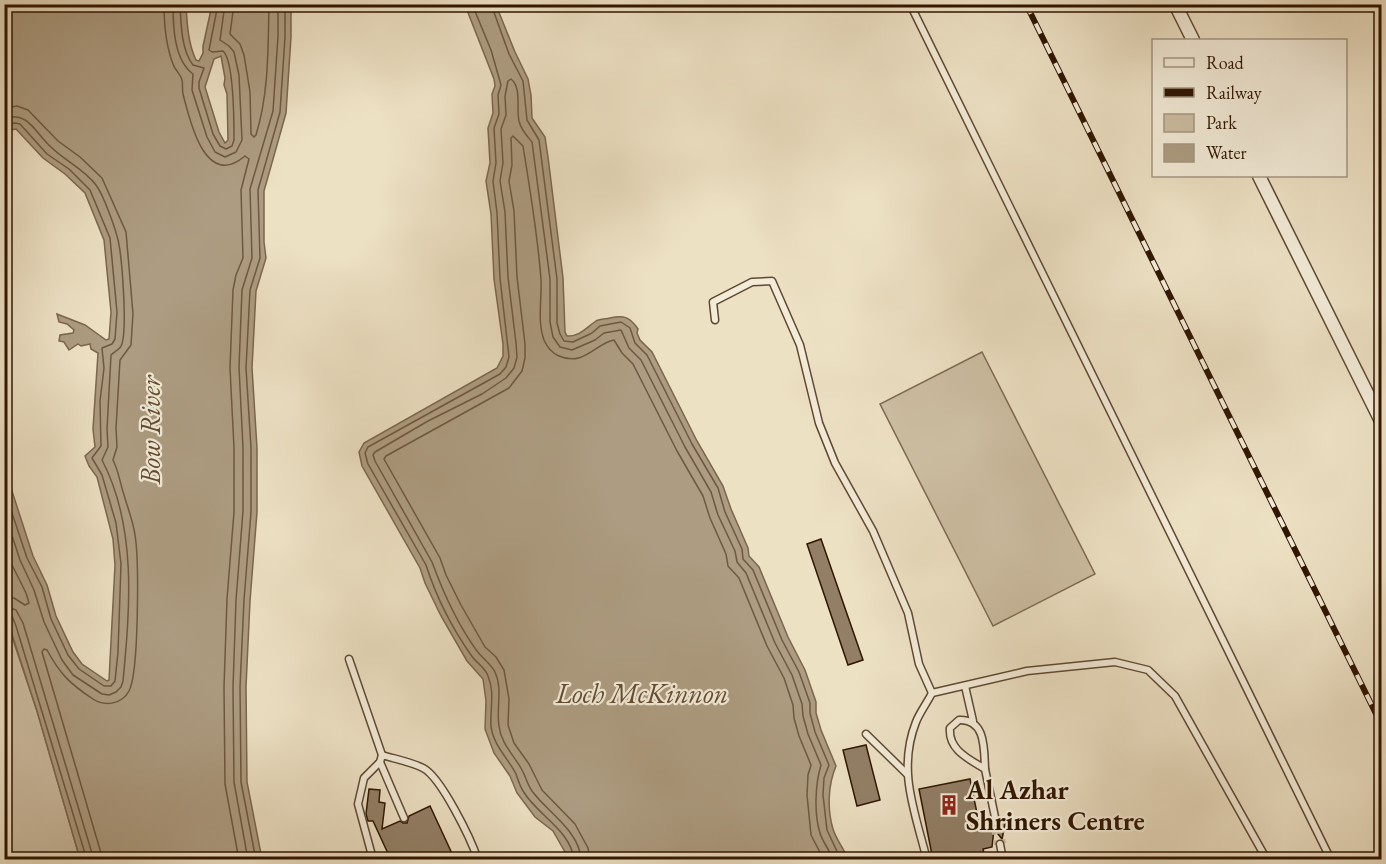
<svg xmlns="http://www.w3.org/2000/svg" width="1386" height="864" viewBox="0 0 1386 864" font-family="'EB Garamond',serif">
	<rect width="100%" height="100%" fill="#ede1c4"/>
	<filter id="stains"><feTurbulence type="fractalNoise" baseFrequency=".00333" numOctaves="4"/><feColorMatrix values="0 0 0 0 .2 0 0 0 0 .09 0 0 0 0 .02 0 0 0 .5 -.17"/></filter>
	<radialGradient id="worn" r=".72"><stop offset=".6" stop-color="#630" stop-opacity="0"/><stop offset="1" stop-color="#630" stop-opacity=".3"/></radialGradient>
	<!-- green -->
	<g fill="#cdbea3" stroke="#7e6a52" stroke-width="1.5">
		<path d="M982,352L1095,574L993,626L880,404Z"/>
		<path d="M4,613L37,711L78,852L82,859H5Z"/>
	</g>
	<!-- water -->
	<g fill="#ad9c81" stroke="#7b664d" stroke-width="1.5" fill-rule="evenodd">
		<path d="M5,4L186,5C187,22 188,44 196,60L199,61L203,53V46L212,5H291V37L286,113L264,191V242L266,258L256,291L252,368L257,448V512L250,601L246,687L247,782L262,859H82L78,852L37,711L5,613V463L10,485L33,556L47,585L56,616L73,652L82,664L107,681L109,680L115,565L113,539L97,477L89,466L85,456L95,447L93,429L98,353L91,349L90,344L81,346L78,344L69,350L64,342L59,341L60,335L73,333L74,330L67,324L59,322L57,314L85,325L106,340L109,339L111,312L104,240L85,193L65,174L43,158L16,129L5,131ZM221,56L225,78L224,85L227,94L228,140L225,143L219,132L205,87L214,59Z"/>
		<path d="M465,5H496L515,52L528,79L531,95L532,118L545,137L548,157L563,278L565,332L567,336C579,337 587,327 596,321C600,319 606,319 610,318C624,315 630,317 638,329L637,333L640,340L652,352L697,441L723,486L731,509L748,548L749,556L759,567L788,637L805,670L816,702V713L821,730L836,766C828,785 827,809 833,829C836,839 844,849 848,859H569L553,831L535,817L517,793L510,776L494,753L485,729L486,701L483,679L467,661L441,616L425,583L420,568L362,466L359,452L364,443L497,368L503,356V344L494,279L491,214L486,181L490,163L488,128L493,113L492,94L495,86L494,79Z"/>
	</g>
	<g fill="none" stroke-linecap="round" stroke-linejoin="round">
		<!-- shore -->
		<g stroke="#6e5840" stroke-width="1.5">
			<path d="M164,4C164,24 166,46 173,64C175,70 181,75 182,80C183,84 182,89 183,94C190,121 205,190 245,156L249,159L241,190L243,258L236,275L233,290L230,368L234,448V512L227,599L224,687L225,784L239,860"/>
			<path d="M173,4C173,27 174,60 193,74L192,90L207,137L215,152L225,157L236,152L242,140L239,75L234,52L229,46L220,40L225,4"/>
			<path d="M180,4C181,23 181,50 193,65L204,68L199,82V88L213,134L220,146L226,149L232,146L234,140C234,122 234,61 223,51L212,52L209,50L218,4"/>
			<path d="M234,4L230,34L240,44L244,55L250,92L251,134L254,137L256,135C269,93 268,48 269,4"/>
			<path d="M472,4L491,50L501,85L498,95L499,114L494,128L496,163L493,181L497,213L500,278L509,357L506,367L500,374L368,447L365,453L368,464L426,565C436,596 452,628 471,655C476,663 485,667 488,676C495,692 490,709 491,726C493,745 508,758 516,774C518,780 520,786 523,791C537,815 571,830 574,860"/>
			<path d="M491,4L509,54L523,81L527,120L539,140L557,279V323L560,334L564,341L573,342L592,333L600,326L621,322L630,328L635,343L647,355L692,444L718,488L725,512L742,549L743,559L753,570L782,640L799,672L810,703V713L815,732L829,765L824,778L823,795L827,830L841,860"/>
			<path d="M4,108L17,106L28,110L58,141L80,157L102,178L126,232L133,314L131,345L120,360L116,428L117,447L113,460C119,472 120,483 124,495C128,509 133,521 135,535C139,559 139,673 129,691C122,704 105,707 93,699C70,684 60,674 47,650L44,649L42,652L103,860"/>
			<path d="M4,118C29,111 35,133 51,147C65,161 84,169 96,185C103,194 114,225 117,236C122,252 128,333 121,346C119,350 114,352 111,355L107,429L108,447L102,460C137,527 130,608 123,681L121,687L116,692L109,695L102,694L73,675L62,660L44,622L34,590L20,560L4,511"/>
			<path d="M4,125L15,123L20,124L47,154L69,169L90,190L110,238L117,312L115,339L112,344L102,348L104,368L100,401L101,446L92,458L102,475L116,523L121,564L118,652L115,681L111,686H104L79,669L68,655L51,619L42,587L27,558L4,489"/>
			<path d="M4,539L11,563L26,593L29,603L25,605L14,598L4,597"/>
			<path d="M4,606L16,610L23,623L94,860"/>
			<path d="M4,613L12,616L16,626L87,860"/>
			<path d="M248,860L234,782L233,687L236,600L243,511V448L239,367L242,290L252,258L250,189L273,111L278,36V4"/>
			<path d="M256,860L241,782L240,687L244,600L251,512V448L246,368L250,290L260,258L258,190L280,112L285,37V4"/>
			<path d="M581,860C580,831 547,812 532,791C527,784 526,777 522,770C514,755 501,744 499,726C496,709 503,689 495,672C490,663 483,659 477,651C458,625 443,592 432,562L375,461L373,455L375,452L428,421L482,394L506,378L514,368L517,357L516,343L508,277L505,212L500,181L503,163L501,129L506,115L505,96L508,81L511,79C522,88 516,108 519,121C521,130 527,136 532,142L550,279V322L553,337L560,347L572,350L595,340L604,333L621,330L629,348L641,360L685,447L711,492L718,515L735,551L737,562L746,573L775,643L792,675L802,704L803,716L808,734L821,765C815,785 814,814 820,833C823,843 830,850 833,860"/>
			<path d="M590,860L588,848L575,824L542,790L529,764L514,743L508,725L509,699L504,670L496,657L485,647L461,605L446,575L440,558L384,459L386,456L509,388L522,371L525,358V344L517,277L514,211L509,181L512,165L511,138L513,136L523,146C530,190 538,236 541,280C542,299 537,321 544,340C547,347 552,353 559,356C584,367 596,343 614,340L622,353L633,364L677,451L703,496L710,518L726,554L728,566L739,578L767,646L784,678L793,705L794,718L799,736L811,765L808,775L807,795L811,835L824,860"/>
		</g>
	</g>
	<!-- building -->
	<g fill="#927f66" stroke="#301500" stroke-width="1.5">
		<path d="M821,539L863,660L848,665L807,544Z"/>
		<path d="M866,745L880,800L857,806L843,750Z"/>
		<path d="M970,779L979,823L987,822L996,827L1000,825L1001,821L1006,820L1002,839L994,829L992,847L983,849L985,858L975,860H933L919,789Z"/>
		<path d="M369,789L380,790L379,802L385,803L382,829L400,821L403,823H407L409,816L430,806L455,860H391L373,821H368L366,814Z"/>
	</g>
	<g fill="none" stroke-linecap="round" stroke-linejoin="round">
		<!-- minor-tunnel -->
		<path stroke="#c7b89d" stroke-width="12" stroke-dasharray="12 6" stroke-linecap="butt" d="M996,822L1000,844"/>
		<!-- service casing -->
		<g stroke="#5f4831" stroke-width="9">
			<g id="service">
				<path d="M910,4L1331,860"/>
				<path d="M715,320L713,302L752,282L772,281L800,345L819,423L835,463L873,531L908,613L919,664L932,693"/>
				<path d="M349,659L382,755"/>
				<path d="M965,686L973,721"/>
				<path d="M959,720C986,719 984,749 985,769C969,759 948,750 950,728Z"/>
				<path d="M866,734L907,774"/>
				<path d="M380,762L404,818"/>
				<path d="M985,769L996,822"/>
				<path d="M1000,844L1003,860"/>
				<path d="M375,860L371,852L358,804L364,778L380,762L382,755C395,759 411,762 423,768C441,777 471,839 478,860"/>
				<path d="M927,860C915,812 897,770 916,722C920,712 927,703 932,693L1027,671L1115,662L1148,670L1175,696L1267,860"/>
			</g>
		</g>
		<!-- minor casing -->
		<g stroke="#5f4831" stroke-width="15">
			<g id="minor">
				<path d="M1175,4L1193,40"/>
				<path d="M1259,176L1382,423"/>
			</g>
		</g>
		<!-- service -->
		<use href="#service" stroke="#f3ecd9" stroke-width="6"/>
		<!-- minor -->
		<use href="#minor" stroke="#f3ecd9" stroke-width="12"/>
		<!-- rail casing -->
		<g stroke="#301500" stroke-width="6">
			<path id="rail" d="M1026,4L1382,726"/>
		</g>
		<!-- rail -->
		<use href="#rail" stroke="#f3ecd9" stroke-width="4" stroke-dasharray="11" stroke-linecap="butt"/>
	</g>
	<!-- icons -->
	<defs>
		<g id="building-bare" transform="scale(1.62)"><path d="M-4-6H4V6H1V3H-1V6H-4ZM-2.5-4.3h1.7v1.8h-1.7ZM.8-4.3h1.7v1.8H.8ZM-2.5-1h1.7V.8h-1.7ZM.8-1h1.7V.8H.8Z" fill="#8f2418" stroke="#f3ecd9" stroke-width="2.5" paint-order="stroke"/></g>
	</defs>
	<g fill-rule="evenodd">
		<use href="#building-bare" x="949" y="805"/>
	</g>
	<g text-anchor="middle" dominant-baseline="central" stroke-width="4.5" stroke-linejoin="round" paint-order="stroke">
		<!-- poi labels -->
		<g font-size="27" font-weight="bold" fill="#301500" stroke="#f3ecd9" text-anchor="start">
			<text x="966" y="789">Al Azhar<tspan x="966" dy="31">Shriners Centre</tspan></text>
		</g>
		<!-- water labels -->
		<g font-size="28" font-style="italic" fill="#624b34" stroke="#f3ecd9">
			<text transform="translate(150 430) rotate(-90)">Bow River</text>
			<text x="642" y="693">Loch McKinnon</text>
		</g>
	</g>
	<!-- margin -->
	<rect width="1386" height="864" fill="none" stroke="#ede1c4" stroke-width="24"/>
	<rect x="6" y="6" width="1374" height="852" fill="none" stroke="#301500" stroke-width="3"/>
	<rect x="12" y="12" width="1362" height="840" fill="none" stroke="#301500" stroke-width="1.5"/>
	<!-- legend -->
	<rect x="1152" y="39" width="195" height="138" fill="#f3ecd9" stroke="#a59682" stroke-width="1.5"/>
	<rect x="1164" y="58" width="30" height="9" fill="#f3ecd9" stroke="#a59682" stroke-width="1.5"/>
	<text x="1206" y="69" font-size="18" fill="#301500">Road</text>
	<rect x="1164" y="88" width="30" height="9" fill="#301500" stroke="#a59682" stroke-width="1.5"/>
	<text x="1206" y="99" font-size="18" fill="#301500">Railway</text>
	<rect x="1164" y="114" width="30" height="18" fill="#cdbea3" stroke="#a59682" stroke-width="1.5"/>
	<text x="1206" y="129" font-size="18" fill="#301500">Park</text>
	<rect x="1164" y="144" width="30" height="18" fill="#ad9c81" stroke="#a59682" stroke-width="1.5"/>
	<text x="1206" y="159" font-size="18" fill="#301500">Water</text>
	<rect width="100%" height="100%" filter="url(#stains)"/>
	<rect width="100%" height="100%" fill="url(#worn)"/>
</svg>
